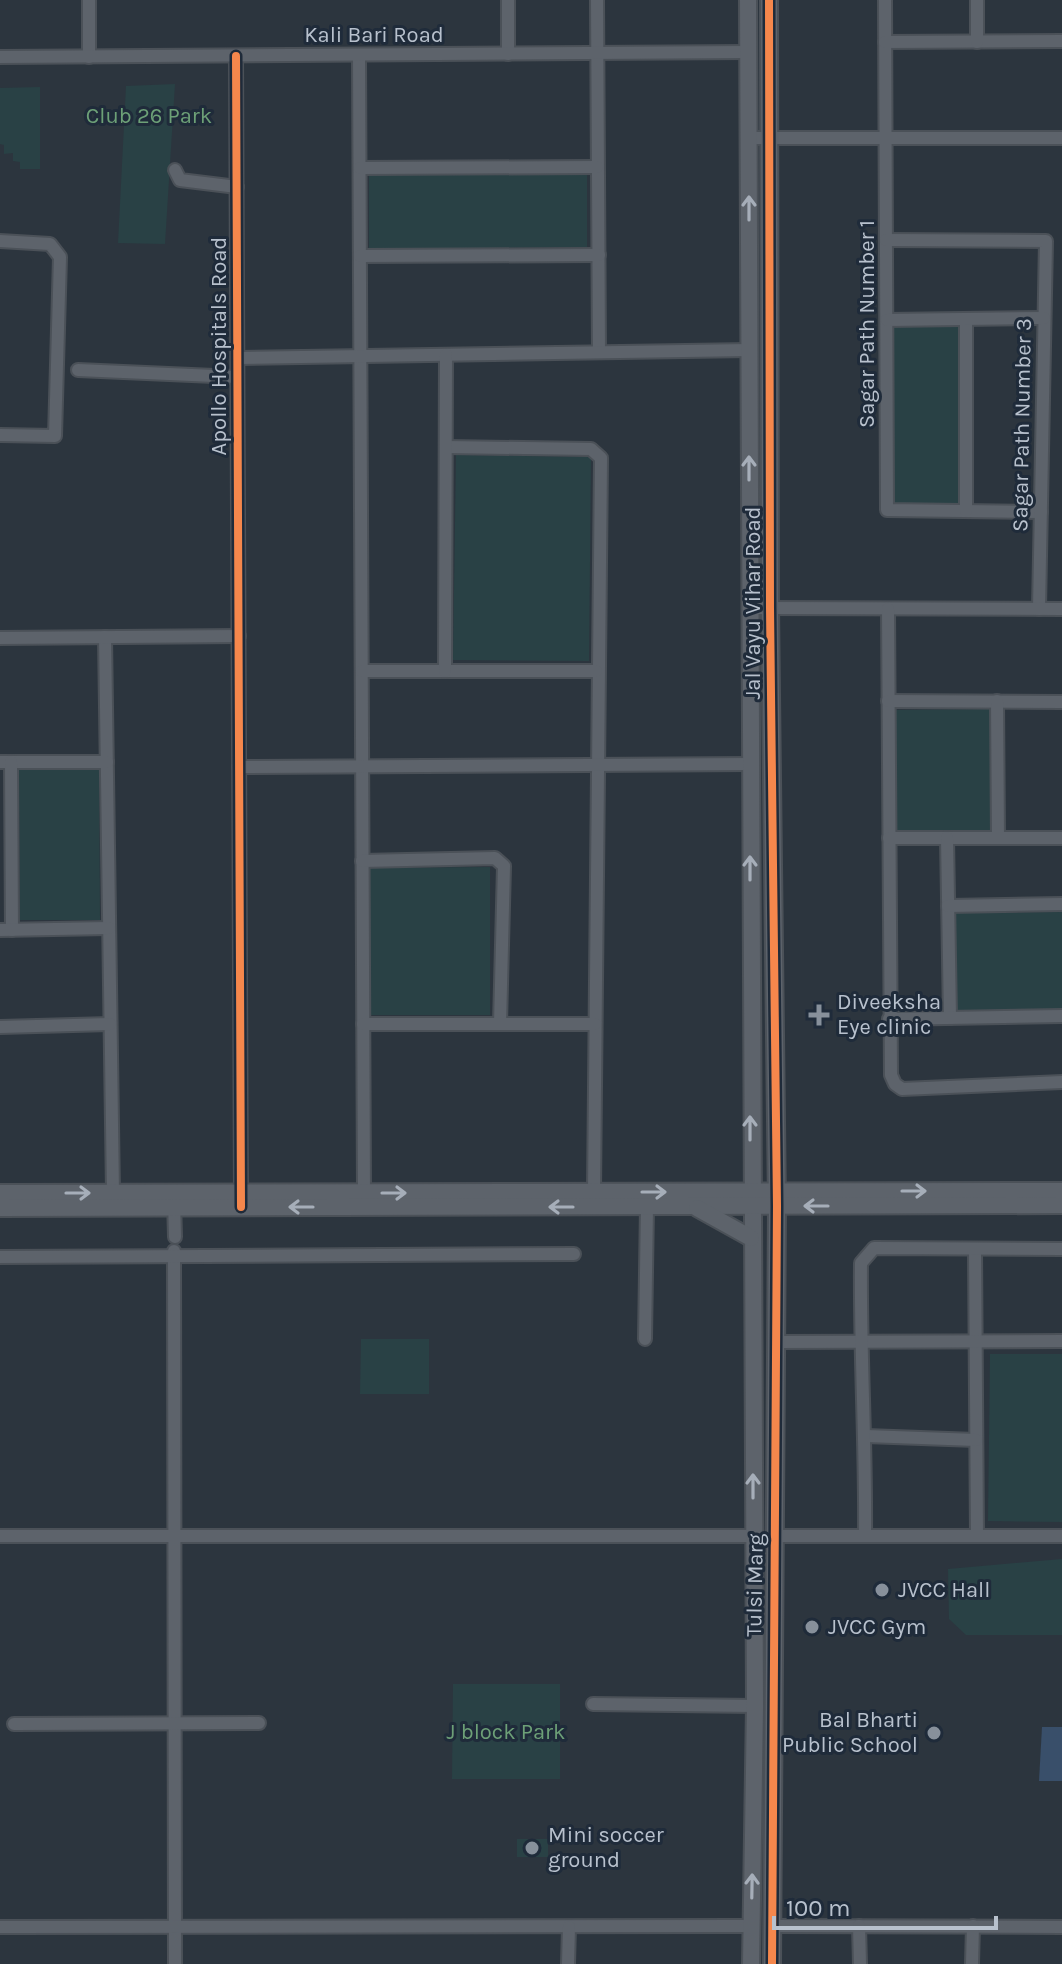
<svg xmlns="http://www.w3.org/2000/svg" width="1062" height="1964" viewBox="0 0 1062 1964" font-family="Karla,sans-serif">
	<rect width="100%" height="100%" fill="#2c353e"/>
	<!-- green -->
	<g fill="#294145">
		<path d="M175,84L165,244L118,243L126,86Z"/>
		<path d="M40,87V169H20V162L13,161V153L4,154V145L0,144V88Z"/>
		<path d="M587,173V247L369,249V175Z"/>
		<rect x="893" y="326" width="67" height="177"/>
		<path d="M456,455L591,457L589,661L453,660Z"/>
		<path d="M990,709L991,831L896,832L895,710Z"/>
		<path d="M99,769L100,920H20L19,770Z"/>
		<path d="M490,867V1015H370V868Z"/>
		<path d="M1062,912V1009L955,1011L954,913Z"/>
		<path d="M361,1339H429V1394H360Z"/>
		<path d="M990,1354H1062V1522L988,1521Z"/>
		<path d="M1062,1559V1635H966L949,1619L948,1569Z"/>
		<path d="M453,1684H560V1779H452Z"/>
		<rect x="517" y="1839" width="31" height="18"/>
	</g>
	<!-- water -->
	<path fill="#394f6a" d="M1042,1727H1062V1781H1039Z"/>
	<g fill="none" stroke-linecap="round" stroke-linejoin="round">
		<!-- minor casing -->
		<g stroke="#4b5158" stroke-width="16">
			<g id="minor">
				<path d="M89,0V57"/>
				<path d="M597,0L599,352"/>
				<path d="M885,0L887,510L1041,512"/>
				<path d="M885,42L1062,41"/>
				<path d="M977,42V0"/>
				<path d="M508,54V0"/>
				<path d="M359,55L364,1193"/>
				<path d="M236,56L241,1200"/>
				<path d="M0,57L748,52"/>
				<path d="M749,138H1062"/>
				<path d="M360,168L597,167"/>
				<path d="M175,170L180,180L237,187"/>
				<path d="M886,240L1046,241L1039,609"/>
				<path d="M0,241L50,244L60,257L55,436L0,435"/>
				<path d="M360,256L599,255"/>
				<path d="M966,319V511"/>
				<path d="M887,320L1044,318"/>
				<path d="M238,358L749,350"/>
				<path d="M78,370L237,377"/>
				<path d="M446,447L591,449L601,458L594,1192"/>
				<path d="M750,608L1062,609"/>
				<path d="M888,609L891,1075L895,1084L902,1089L1062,1082"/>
				<path d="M105,637L113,1193"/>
				<path d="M0,638L239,636"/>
				<path d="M362,671H596"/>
				<path d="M445,671L446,355"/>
				<path d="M888,701L1062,702"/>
				<path d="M997,701L998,838"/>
				<path d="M0,762H107"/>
				<path d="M11,762L12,930"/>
				<path d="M239,767L750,764"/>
				<path d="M889,838H1062"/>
				<path d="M947,838L950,1018"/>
				<path d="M362,861L495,858L504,866L500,1024"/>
				<path d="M948,906L1062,904"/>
				<path d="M0,930L109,928"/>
				<path d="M889,1019L1062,1016"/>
				<path d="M363,1024H595"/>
				<path d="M0,1027L110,1024"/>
				<path d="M174,1200L175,1237"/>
				<path d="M975,1250L977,1536"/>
				<path d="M174,1251L175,1964"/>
				<path d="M0,1257L574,1254"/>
				<path d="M645,1339L647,1206"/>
				<path d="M776,1342L1062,1341"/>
				<path d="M866,1436L976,1440"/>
				<path d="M865,1535C866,1444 860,1354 861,1263L874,1248L1062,1249"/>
				<path d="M0,1536H753"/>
				<path d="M774,1536H1062"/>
				<path d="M593,1704L755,1706"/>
				<path d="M14,1724L259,1723"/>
				<path d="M772,1926L1062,1927"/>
				<path d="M859,1926L860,1964"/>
				<path d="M0,1927L751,1926"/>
				<path d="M568,1964L569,1927"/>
				<path d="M972,1964L973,1926"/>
			</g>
		</g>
		<!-- tertiary casing -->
		<g stroke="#4b5158" stroke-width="20">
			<g id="tertiary">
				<path d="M748,0L755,1706L751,1964"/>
				<path d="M769,0L770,608L777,1206L772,1964"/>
				<path d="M0,1193L1062,1191"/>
				<path d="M0,1208L1062,1205"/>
				<path d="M697,1208L751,1238"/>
			</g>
		</g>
		<!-- minor -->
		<use href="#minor" stroke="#5d636b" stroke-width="12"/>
		<!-- tertiary -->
		<use href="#tertiary" stroke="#5d636b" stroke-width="16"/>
		<!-- cycleway casing -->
		<g stroke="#1f2b3a" stroke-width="13">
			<g id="cycleway">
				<path d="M769,0L770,608L777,1206L772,1964"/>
				<path d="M236,56L241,1207"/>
			</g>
		</g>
		<!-- cycleway -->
		<use href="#cycleway" stroke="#f5874c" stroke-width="8"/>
	</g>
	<!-- one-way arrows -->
	<defs><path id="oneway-shaft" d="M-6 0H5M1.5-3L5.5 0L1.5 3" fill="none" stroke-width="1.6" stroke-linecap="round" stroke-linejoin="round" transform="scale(2)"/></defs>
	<g stroke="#a6aeb9">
		<use href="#oneway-shaft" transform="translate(749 208) rotate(-90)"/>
		<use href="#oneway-shaft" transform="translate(749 468) rotate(-90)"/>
		<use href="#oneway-shaft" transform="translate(750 868) rotate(-90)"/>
		<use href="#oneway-shaft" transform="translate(750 1128) rotate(-90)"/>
		<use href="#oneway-shaft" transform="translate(914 1191)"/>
		<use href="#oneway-shaft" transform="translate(654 1192)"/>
		<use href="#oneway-shaft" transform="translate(78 1193)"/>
		<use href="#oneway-shaft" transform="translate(394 1193)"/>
		<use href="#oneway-shaft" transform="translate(816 1206) rotate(180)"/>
		<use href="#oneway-shaft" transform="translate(301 1207) rotate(180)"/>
		<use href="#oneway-shaft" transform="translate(561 1207) rotate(180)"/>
		<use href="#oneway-shaft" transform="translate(753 1486) rotate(-90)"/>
		<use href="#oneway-shaft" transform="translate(752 1886) rotate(-89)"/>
	</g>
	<!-- markers -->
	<g fill="#87909b" stroke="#1f2b3a" stroke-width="3">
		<path d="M815 1003h8v8h8v8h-8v8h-8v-8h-8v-8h8z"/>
		<circle cx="882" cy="1590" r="8"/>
		<circle cx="812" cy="1627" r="8"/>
		<circle cx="934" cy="1733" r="8"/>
		<circle cx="532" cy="1848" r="8"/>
	</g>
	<g text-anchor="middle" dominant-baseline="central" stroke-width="6" stroke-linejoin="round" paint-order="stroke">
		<!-- street labels -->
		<g font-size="22" fill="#b8c1cd" stroke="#1f2b3a">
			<text x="374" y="35">Kali Bari Road</text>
			<text transform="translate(867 324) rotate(-90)">Sagar Path Number 1</text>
			<text transform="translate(219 346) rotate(-90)">Apollo Hospitals Road</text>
			<text transform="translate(1022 425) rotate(-89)">Sagar Path Number 3</text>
			<text transform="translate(753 603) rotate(-90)">Jal Vayu Vihar Road</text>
			<text transform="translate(755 1585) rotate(-89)">Tulsi Marg</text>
		</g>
		<!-- park labels -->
		<g font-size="22" fill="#6da077" stroke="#1f2b3a">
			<text x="149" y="116">Club 26 Park</text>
			<text x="506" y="1732">J block Park</text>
		</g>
		<!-- poi labels -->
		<g font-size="22" fill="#b8c1cd" stroke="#1f2b3a" text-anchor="start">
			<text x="837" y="1002">Diveeksha<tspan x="837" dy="25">Eye clinic</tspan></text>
			<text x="898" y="1590">JVCC Hall</text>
			<text x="828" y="1627">JVCC Gym</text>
			<text x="918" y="1720" text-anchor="end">Bal Bharti<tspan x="918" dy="25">Public School</tspan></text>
			<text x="548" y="1835">Mini soccer<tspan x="548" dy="25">ground</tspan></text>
		</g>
	</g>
	<!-- scale -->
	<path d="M774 1916v12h222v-12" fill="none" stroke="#b8c1cd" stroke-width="4"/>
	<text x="786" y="1916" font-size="24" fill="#b8c1cd" stroke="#1f2b3a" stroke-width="6" paint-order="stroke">100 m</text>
</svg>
